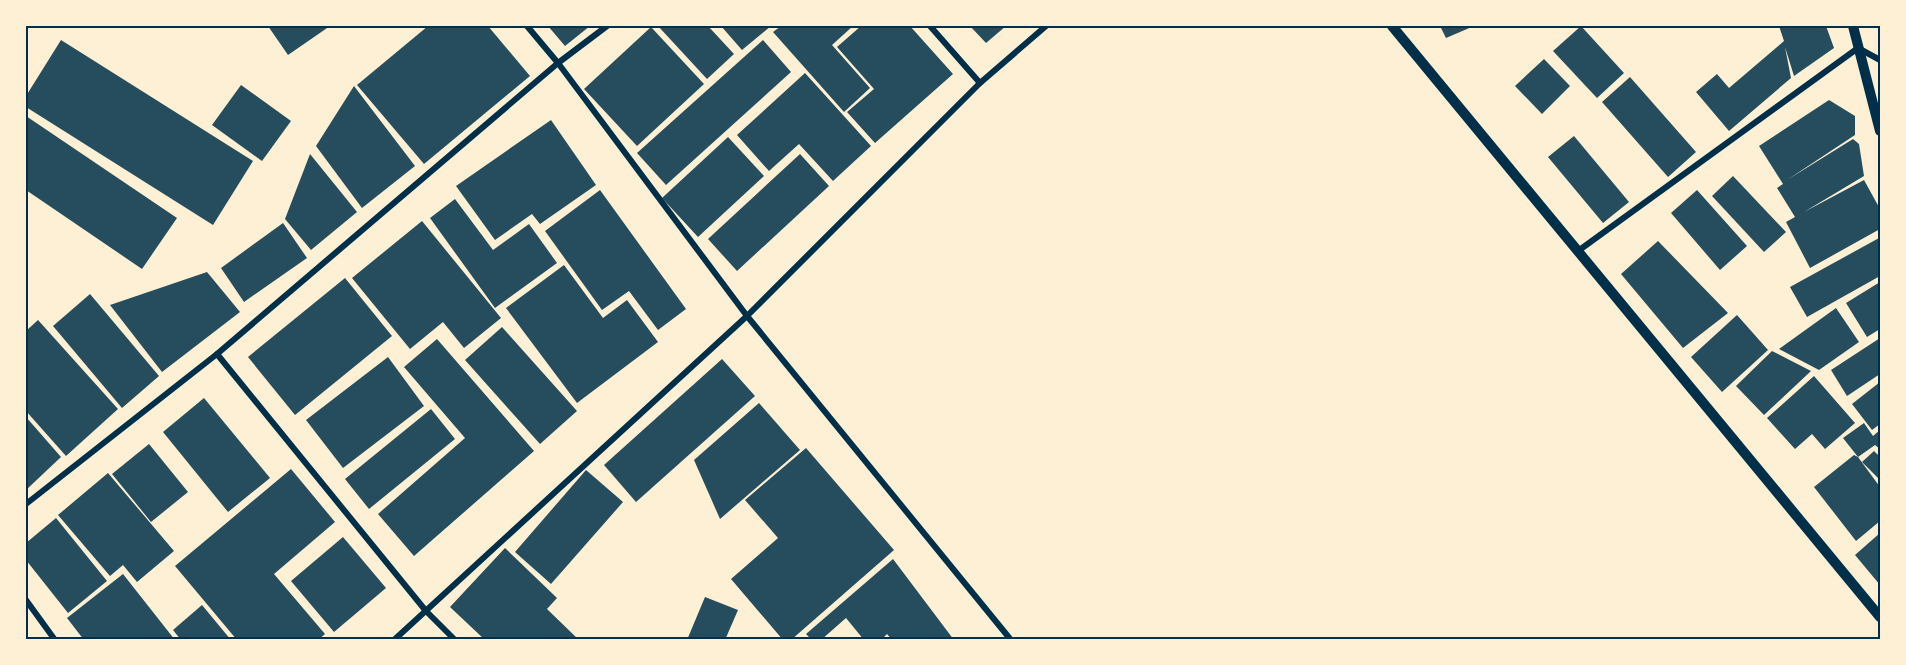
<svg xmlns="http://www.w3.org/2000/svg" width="1906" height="665" viewBox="0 0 1906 665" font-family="Ubuntu,sans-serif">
	<rect width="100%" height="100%" fill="#fdf0d5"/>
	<!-- building -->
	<g fill="#264d5e">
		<path d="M268,26H330L288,55Z"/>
		<path d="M428,26H488L530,76L424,164L357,85Z"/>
		<path d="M548,26H590L565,46Z"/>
		<path d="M658,26H708L734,54L707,79Z"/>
		<path d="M721,26H771L742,50Z"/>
		<path d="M781,26H853L832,45L870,88L844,112L773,32Z"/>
		<path d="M861,26H910L953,74L875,143L847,112L874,89L837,47Z"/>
		<path d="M970,26H1006L986,43Z"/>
		<path d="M1440,26H1474L1446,38Z"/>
		<path d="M1581,26L1624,73L1597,98L1553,51Z"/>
		<path d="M1779,26H1826L1834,48L1794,76L1785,47L1791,78L1729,131L1696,92L1717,74L1729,88L1784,41Z"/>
		<path d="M651,27L704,84L637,146L584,89Z"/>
		<path d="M61,40L253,161L213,225L26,107V96Z"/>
		<path d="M763,40L791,72L666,185L637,153Z"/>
		<path d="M1544,59L1570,86L1542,114L1515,86Z"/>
		<path d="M805,73L871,146L833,181L799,144L769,171L737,135Z"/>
		<path d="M1630,77L1696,152L1668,177L1602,102Z"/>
		<path d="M241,85L291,121L262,161L212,125Z"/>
		<path d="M354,86L415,166L362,208L316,146Z"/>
		<path d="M1829,100L1855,116V135L1787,180L1853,139L1859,144L1864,176L1804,212L1864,180L1880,209V229L1810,268L1786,222L1795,217L1777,188L1783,184L1759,146Z"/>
		<path d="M26,116L177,218L142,269L26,190Z"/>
		<path d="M551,120L596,185L540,224L532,214L495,240L456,186Z"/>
		<path d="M1574,136L1629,202L1603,223L1548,157Z"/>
		<path d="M728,137L764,176L698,237L662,198Z"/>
		<path d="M310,154L357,212L311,250L285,219Z"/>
		<path d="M800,154L829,186L737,271L708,239Z"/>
		<path d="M1733,176L1786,232L1764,252L1712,196Z"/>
		<path d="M600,190L686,309L658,330L629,291L602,310L545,231Z"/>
		<path d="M1697,190L1747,246L1720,270L1671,213Z"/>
		<path d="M455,199L493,250L529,224L557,263L495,308L430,218Z"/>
		<path d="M422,221L501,318L464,348L443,322L410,349L352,278Z"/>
		<path d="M283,223L307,258L244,302L221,268Z"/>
		<path d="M1879,238L1880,241V276L1807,317L1790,287Z"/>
		<path d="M1658,241L1728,313L1683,348L1621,274Z"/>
		<path d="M564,265L603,318L627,300L658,342L577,403L506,308Z"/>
		<path d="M207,272L240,312L162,372L110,305Z"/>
		<path d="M345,278L392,336L295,415L248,357Z"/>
		<path d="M1880,282V329L1867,337L1846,303Z"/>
		<path d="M90,294L159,376L122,408L53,326Z"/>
		<path d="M1836,308L1859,342L1819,370L1779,349Z"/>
		<path d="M1737,315L1768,350L1722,392L1691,357Z"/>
		<path d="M38,320L118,409L66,456L26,411V331Z"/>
		<path d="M502,327L577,411L540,444L465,360Z"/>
		<path d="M1880,338V374L1847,396L1831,370Z"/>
		<path d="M437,339L534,451L414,556L378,514L465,438L404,367Z"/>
		<path d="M1772,351L1811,371L1764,415L1736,386Z"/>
		<path d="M388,357L424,406L343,468L306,420Z"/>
		<path d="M722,359L755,396L636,502L604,465Z"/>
		<path d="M1814,376L1855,423L1825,449L1812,434L1795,449L1767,418Z"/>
		<path d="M1880,382V424L1872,430L1852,404Z"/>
		<path d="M204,398L270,478L228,512L163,432Z"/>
		<path d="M759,403L800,450L720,519L694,460Z"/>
		<path d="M431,409L455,439L369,509L345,479Z"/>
		<path d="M26,417L61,457L26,490Z"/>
		<path d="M1864,423L1873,436L1880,430V449L1875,445L1858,457L1843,438Z"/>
		<path d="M149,444L188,492L151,522L112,474Z"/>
		<path d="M806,448L894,550L791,640H783L731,579L778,538L745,500Z"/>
		<path d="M1874,451L1880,457V480L1862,462Z"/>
		<path d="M1854,455L1858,457L1880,487V521L1856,541L1814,487Z"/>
		<path d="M291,469L335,522L274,574L325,634L318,640H237L175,566Z"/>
		<path d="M586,470L623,502L551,584L515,552Z"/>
		<path d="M108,473L174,551L137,582L123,565L110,576L58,515Z"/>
		<path d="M56,518L107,581L68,613L26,560V543Z"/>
		<path d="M1880,533V585L1855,555Z"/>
		<path d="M343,537L386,588L334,632L291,581Z"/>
		<path d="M505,548L557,598L547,609L579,640H485L450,607Z"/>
		<path d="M893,559L954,640H892L887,634L881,640H864L846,618L821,640H812L806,634Z"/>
		<path d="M123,574L175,640H84L67,618Z"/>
		<path d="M705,597L738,610L725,640H687Z"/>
		<path d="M202,605L231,640H181L173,630Z"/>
	</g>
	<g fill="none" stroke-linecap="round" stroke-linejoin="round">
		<!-- minor -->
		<g stroke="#003049" stroke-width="6">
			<path d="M527,26L558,63L747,316L1011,640"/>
			<path d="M930,26L980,83"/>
			<path d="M1578,251L1858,48L1880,60"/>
			<path d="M217,354L426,611L455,640"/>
			<path d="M26,504L217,354L558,63L607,26"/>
			<path d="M26,600L55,640"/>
			<path d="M394,640L747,316L980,83L1046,26"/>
		</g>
		<!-- tertiary -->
		<g stroke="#003049" stroke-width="10">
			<path d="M1392,26L1880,617"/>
			<path d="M1853,26L1880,131"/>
		</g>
	</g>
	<!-- border -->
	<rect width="1906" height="665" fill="none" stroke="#fdf0d5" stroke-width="54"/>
	<rect x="27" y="27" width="1852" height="611" fill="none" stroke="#003049" stroke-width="2"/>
</svg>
